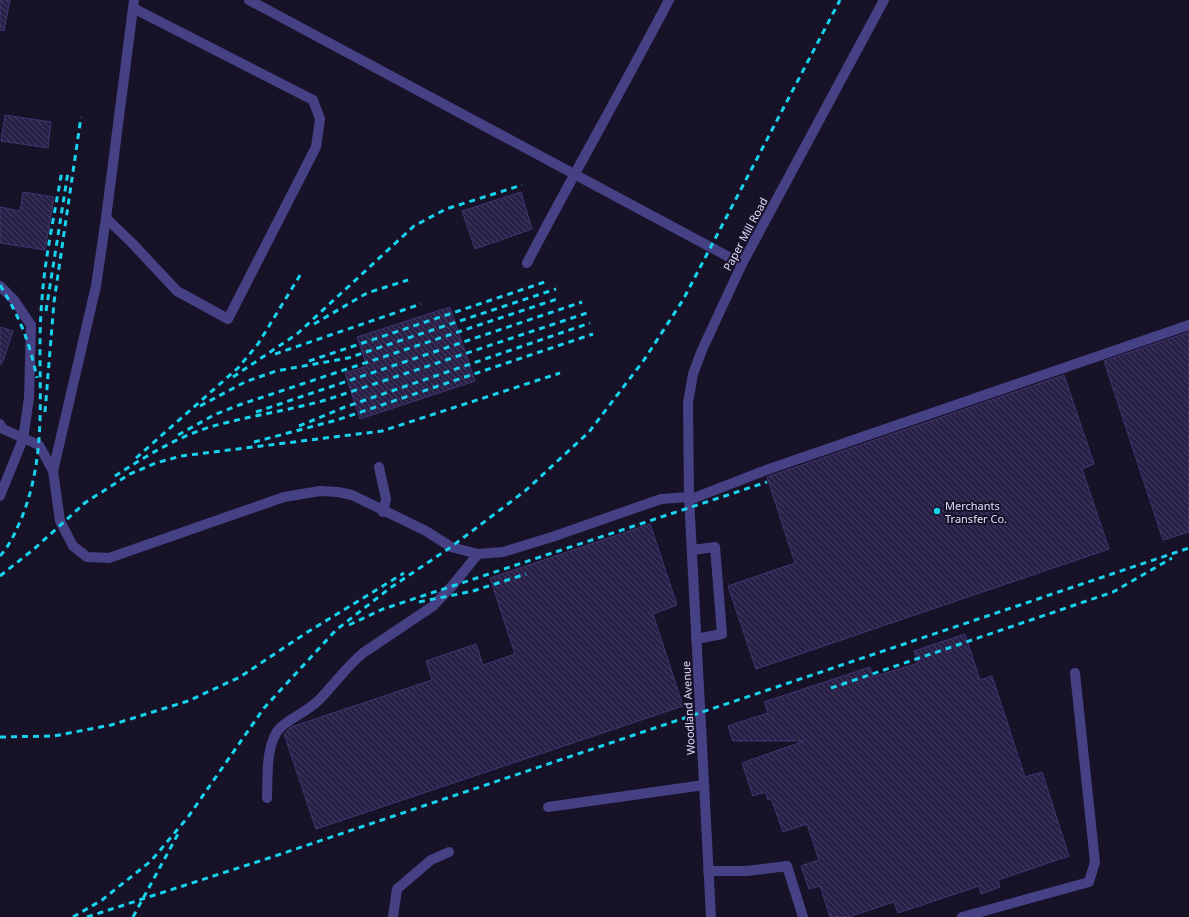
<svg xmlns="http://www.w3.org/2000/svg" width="1189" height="917" viewBox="0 0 1189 917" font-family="'Noto Sans',sans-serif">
	<defs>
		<pattern id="building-back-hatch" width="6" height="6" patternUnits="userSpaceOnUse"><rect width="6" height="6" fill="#292048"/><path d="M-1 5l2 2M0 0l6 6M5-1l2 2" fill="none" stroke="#484063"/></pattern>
	</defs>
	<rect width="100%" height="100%" fill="#171228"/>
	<!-- building -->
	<g fill="url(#building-back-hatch)" stroke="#423472">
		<path d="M0,0H10L4,31L0,30Z"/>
		<path d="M5,115L51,122L48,148L1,141Z"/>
		<path d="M23,192L54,197L45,250L0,243V207L20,211Z"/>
		<path d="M521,192L532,229L475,249L462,211Z"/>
		<path d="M450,307L475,381L360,419L345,373L367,366L357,337Z"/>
		<path d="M0,327L13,331L2,364H0Z"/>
		<path d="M1189,332V532L1163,540L1104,361Z"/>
		<path d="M1064,375L1094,464L1082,469L1109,549L756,669L728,586L795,563L767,477Z"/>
		<path d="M650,524L677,605L653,614L683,706L316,829L284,734L291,727L432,680L426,661L476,644L483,665L515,654L490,578Z"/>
		<path d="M965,634L980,680L992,676L1025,777L1042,772L1069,856L998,880L1000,887L981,894L979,886L898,913L894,902L849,917H830L820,886L809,889L801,866L819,860L807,824L783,832L771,798L768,800L765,792L753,796L742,763L804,741H733L728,726L768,713L764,702L870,667L873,677L918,663L914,651Z"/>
	</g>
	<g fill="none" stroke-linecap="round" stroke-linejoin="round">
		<!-- minor -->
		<g stroke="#454184" stroke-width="10">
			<path d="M249,0L742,264"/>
			<path d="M133,8L313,100L320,119L316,147L228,319L177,291L132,243L106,218L133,8L134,0"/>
			<path d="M106,218L96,286L53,471L60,521L73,546L87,557L109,558L284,497L320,491L338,492L352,495L426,531L451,547L478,554L503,552L552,537L661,499L689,497"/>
			<path d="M527,263C573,175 623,88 669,0"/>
			<path d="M0,286L14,300L31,325L29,398L23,439L0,496"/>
			<path d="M0,424L3,429L39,445L53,471"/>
			<path d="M379,467L386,499L383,512"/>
			<path d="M689,500L766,470L1189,325"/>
			<path d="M692,550L715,547L722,634L696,639"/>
			<path d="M267,798C268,779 265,742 281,727C292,717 308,711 319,700C334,685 346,667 363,653L433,606L452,586L478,554"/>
			<path d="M548,807L704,785"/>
			<path d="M708,871H747L787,866L803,917"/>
			<path d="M393,917L397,889L431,860L449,852"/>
			<path d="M711,917L689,497L688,403L693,374L702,350L742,264L884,0"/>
			<path d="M962,917L1089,882L1095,862L1075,673"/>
		</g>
		<!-- rail -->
		<g stroke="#17d3ed" stroke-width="3" stroke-dasharray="6 5" stroke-linecap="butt">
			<path d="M0,285C20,318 29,340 37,378"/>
			<path d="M46,311L68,172"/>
			<path d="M314,324L367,293L408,280"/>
			<path d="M275,354L421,304"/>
			<path d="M309,361L548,281"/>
			<path d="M233,377L297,334L414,226L446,209L522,185"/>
			<path d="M200,406L245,382L276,371L348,358L556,289"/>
			<path d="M45,412L54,302L81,117"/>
			<path d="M256,412L582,302"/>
			<path d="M299,426L345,407L590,323"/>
			<path d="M178,435L214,415L239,405L560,298"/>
			<path d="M254,442L337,420L593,334"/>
			<path d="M136,458L238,368L258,344L302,272"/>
			<path d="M115,476C149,454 185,432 225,423C260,414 295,409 329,399L587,313"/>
			<path d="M83,504L130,474L156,463L181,456L382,431L560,373"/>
			<path d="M0,556C10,545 16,531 22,517C51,444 35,374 42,299C45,256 55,213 62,170"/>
			<path d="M0,576L34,549L86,502"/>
			<path d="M419,602L473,591L526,574"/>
			<path d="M349,625L383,609L767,482"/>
			<path d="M831,688L1113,592L1172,558"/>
			<path d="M0,737L54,736L111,725L188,701L240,677L306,633L404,573"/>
			<path d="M73,917L102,900L151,861L188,817L264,708L336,630L390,588L451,547L525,491L589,432L644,360L683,300L840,0"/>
			<path d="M87,917L272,857L1189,548"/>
			<path d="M133,917L178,834"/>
		</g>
	</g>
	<!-- markers -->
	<circle fill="#17d3ed" stroke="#171228" stroke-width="1.5" cx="937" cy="511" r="4"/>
	<g text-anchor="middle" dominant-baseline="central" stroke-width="4" stroke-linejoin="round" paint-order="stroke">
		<!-- street labels -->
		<g font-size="11" fill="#e1dcfc" stroke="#171228">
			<text transform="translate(745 234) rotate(-62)">Paper Mill Road</text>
			<text transform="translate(688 708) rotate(-93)">Woodland Avenue</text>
		</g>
		<!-- poi labels -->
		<g font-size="11" fill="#e1dcfc" stroke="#171228" text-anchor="start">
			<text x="945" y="505">Merchants<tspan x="945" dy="13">Transfer Co.</tspan></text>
		</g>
	</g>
</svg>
